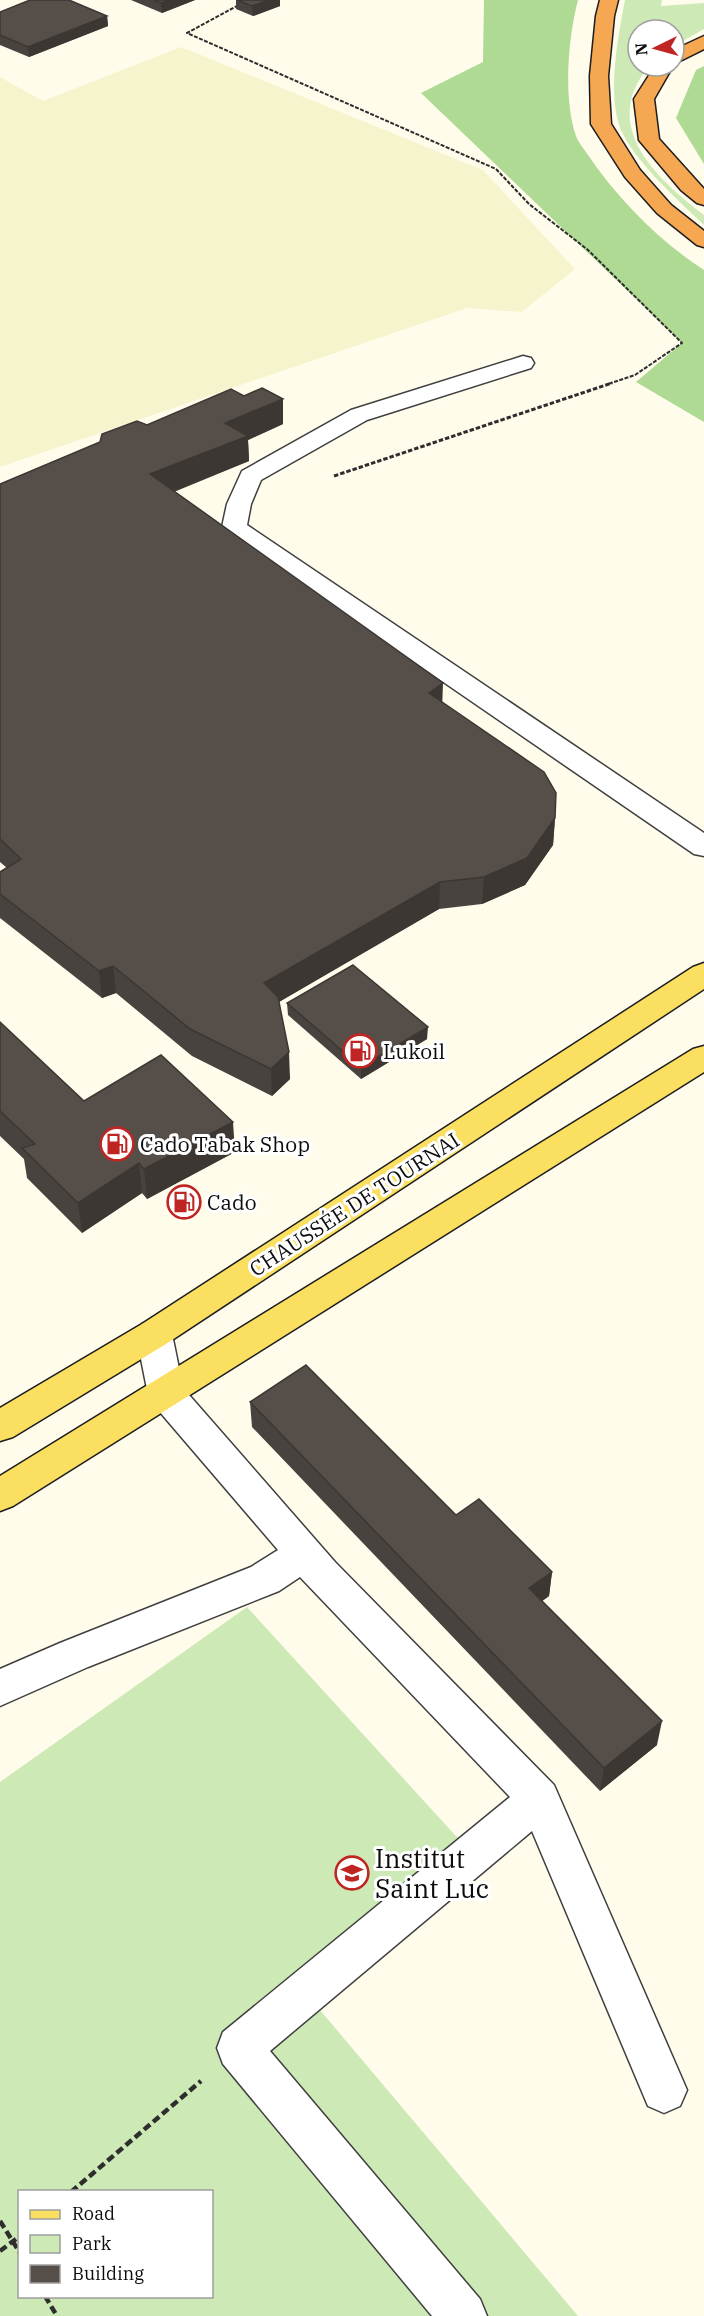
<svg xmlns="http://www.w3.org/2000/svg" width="704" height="2316" viewBox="0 0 704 2316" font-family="'IBM Plex Serif',serif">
	<rect width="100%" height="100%" fill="#fffcec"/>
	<!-- farmland -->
	<path fill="#f5f4cc" d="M181,47L483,170L575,269L522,312L467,308L0,467V77L43,101Z"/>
	<!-- green -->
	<g fill="#cde9b5" fill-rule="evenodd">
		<path d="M625,0H662L661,6L704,3V29L674,46V30H638V66H649C599,126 656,178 704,215V225C679,201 640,166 624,136C605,102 618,37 625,0Z"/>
		<path d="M247,1607L465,1846L293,1978L578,2316H0V1782ZM20,2192H212V2296H20Z"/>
	</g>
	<!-- forest -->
	<g fill="#afda94">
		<path d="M484,0H578C568,38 563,98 576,136C578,142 584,149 588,155C618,199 659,241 704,270V422L636,382L682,343L421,93L483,62Z"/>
		<path d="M704,66V164L676,118L696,70Z"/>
	</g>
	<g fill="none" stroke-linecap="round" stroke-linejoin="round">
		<!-- minor casing -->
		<g stroke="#3f3f3f" stroke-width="3">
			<g id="minor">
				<path d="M523,356L531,358L534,363L531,368L367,420L261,480L251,504L247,525L704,833V856L694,854L225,532L222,527L227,504L242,471L351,410Z"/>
				<path d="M154,1320L166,1324L172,1334L183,1388L335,1562L554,1785L687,2090L680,2106L664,2113L648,2106L532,1831L270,2051L480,2299L487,2316H432L223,2064L217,2048L223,2032L510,1797L300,1577L279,1591L88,1667L0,1706V1669L60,1643L251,1567L278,1550L153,1404L148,1394L136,1334L142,1324Z"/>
			</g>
		</g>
		<!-- major casing -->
		<g stroke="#1d1d1d" stroke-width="3">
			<g id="major">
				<path d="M704,963V989L166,1344L13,1437L0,1441V1408L142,1324L693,967Z"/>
				<path d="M704,1046V1072L13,1506L0,1511V1476L693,1049Z"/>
			</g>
		</g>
		<!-- highway casing -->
		<g stroke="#1d1d1d" stroke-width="3">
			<g id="highway">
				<path d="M600,0H618L614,16L608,76L611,124L640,170L671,205L704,231V247L697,245L657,213L625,177L591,124L590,76L596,16Z"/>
				<path d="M704,36V49L674,64V50Z"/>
				<path d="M655,66H673L654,99L659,139L704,189V205L697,203L681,190L639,140L634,99Z"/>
			</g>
		</g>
		<!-- path-far2 -->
		<path stroke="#2e2e2e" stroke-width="2" stroke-dasharray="4 1.5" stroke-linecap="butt" d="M248,0L187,33L496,169L529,204L588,250L682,343L635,375L608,384"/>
		<!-- path-far1 -->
		<path stroke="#2e2e2e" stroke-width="3" stroke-dasharray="4.5 2" stroke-linecap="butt" d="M334,476L612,383"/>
		<!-- path -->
		<g stroke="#2e2e2e" stroke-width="4.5" stroke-dasharray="8 4" stroke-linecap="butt">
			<path d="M71,2192L201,2081"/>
			<path d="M0,2221L20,2253"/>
			<path d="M0,2251L20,2236"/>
			<path d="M45,2296L57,2316"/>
		</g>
		<!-- minor -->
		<use href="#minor" fill="#fff" fill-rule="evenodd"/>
		<!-- major -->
		<use href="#major" fill="#fadf60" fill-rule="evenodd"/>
		<!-- highway -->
		<use href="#highway" fill="#f6a752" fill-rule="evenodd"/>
	</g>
	<!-- wall -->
	<g fill="#49433f">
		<path d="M131,0H195L162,13Z"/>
		<path d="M236,0H280V6L253,16L236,9Z"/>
		<path d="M0,12L107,16L108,26L29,57L0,45Z"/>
		<path d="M283,424L248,440L249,461L174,492L442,703L555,818L553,845L525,885L482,904L439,909L279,1002L290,1079L272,1096L192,1056L116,993L102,998L0,918V872L7,868L0,862V484L147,425Z"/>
		<path d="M287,1003L427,1039L361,1079L288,1015Z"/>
		<path d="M0,1022L84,1101L235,1152L147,1199L142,1193L82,1233L27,1178L24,1159L0,1136Z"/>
		<path d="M250,1402L456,1515L552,1572L549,1596L542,1601L657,1745L600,1791L252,1427Z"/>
	</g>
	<!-- shaded-wall -->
	<g fill="#3c3733">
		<path d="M169,0H195L162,13L161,3Z"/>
		<path d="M269,0H280V6L253,16L252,6Z"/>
		<path d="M107,16L108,26L29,57L28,47Z"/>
		<path d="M283,399V424L248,440L249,461L152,500L150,474L225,423Z"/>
		<path d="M443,683L442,710L429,693Z"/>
		<path d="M555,818L553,845L525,885L482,904L484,877Z"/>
		<path d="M440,882L439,909L265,1010L264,983Z"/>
		<path d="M113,966L116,993L102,998L99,971Z"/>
		<path d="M428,1027L427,1039L361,1079V1067Z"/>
		<path d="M289,1052L290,1079L272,1096L271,1069Z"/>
		<path d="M233,1122L235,1152L147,1199L144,1169Z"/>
		<path d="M139,1163L142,1193L82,1233L78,1203Z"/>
		<path d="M552,1572L549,1596L526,1613L529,1588Z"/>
		<path d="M662,1721L657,1745L600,1791L604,1768Z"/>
	</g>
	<!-- building -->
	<g fill="#554e49" stroke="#3c3733" stroke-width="1.5">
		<path d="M30,0H69L107,16L28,47L0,35V12Z"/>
		<path d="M154,0H169L161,3Z"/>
		<path d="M237,0H269L252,6Z"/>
		<path d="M262,388L283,399L225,423L248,436L150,474L443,683L429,693L544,772L556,793L555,818L527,858L484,877L440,882L264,983L278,997L289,1052L271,1069L190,1029L113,966L99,971L0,894V872L21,859L0,839V484L100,442L102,434L137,421L147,425L231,389L244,396Z"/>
		<path d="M353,965L428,1027L361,1067L287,1003Z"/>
		<path d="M0,1022L84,1101L161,1055L233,1122L144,1169L139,1163L78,1203L22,1148L35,1144L0,1111Z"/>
		<path d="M306,1365L456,1515L479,1499L552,1572L529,1588L662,1721L604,1768L250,1402Z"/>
	</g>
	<!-- icons -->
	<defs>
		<g id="fuel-ring" transform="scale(1.725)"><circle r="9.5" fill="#fff" stroke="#be2523" stroke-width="1.5"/><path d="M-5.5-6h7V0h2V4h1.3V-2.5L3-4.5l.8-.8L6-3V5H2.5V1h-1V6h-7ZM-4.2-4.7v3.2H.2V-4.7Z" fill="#be2523"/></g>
		<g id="school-ring" transform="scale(1.725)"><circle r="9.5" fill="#fff" stroke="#be2523" stroke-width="1.5"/><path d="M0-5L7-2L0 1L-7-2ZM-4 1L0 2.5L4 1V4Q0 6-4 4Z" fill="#be2523"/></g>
	</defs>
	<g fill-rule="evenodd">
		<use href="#fuel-ring" x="360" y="1051"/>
		<use href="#fuel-ring" x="117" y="1144"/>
		<use href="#fuel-ring" x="184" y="1202"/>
		<use href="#school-ring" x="352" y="1873"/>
	</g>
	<g text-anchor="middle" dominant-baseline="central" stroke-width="6" stroke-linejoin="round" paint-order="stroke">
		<!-- poi labels -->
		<g font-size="21" fill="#0c0c0c" stroke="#fff" text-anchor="start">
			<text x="383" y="1051">Lukoil</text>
			<text x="140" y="1144">Cado Tabak Shop</text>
			<text x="207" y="1202">Cado</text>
		</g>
		<!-- street labels -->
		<g font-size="21" fill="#0c0c0c" stroke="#fff">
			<text transform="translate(354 1204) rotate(-33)">CHAUSSÉE DE TOURNAI</text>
		</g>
		<!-- near-poi labels -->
		<g font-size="26" fill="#0c0c0c" stroke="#fff" text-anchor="start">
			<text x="375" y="1858">Institut<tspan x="375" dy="30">Saint Luc</tspan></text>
		</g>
	</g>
	<!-- legend -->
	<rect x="18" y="2190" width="195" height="108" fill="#ffffff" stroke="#9e9e9e" stroke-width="1.5"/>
	<rect x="30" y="2210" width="30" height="9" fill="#fadf60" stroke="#9e9e9e" stroke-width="1.5"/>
	<text x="72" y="2220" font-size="18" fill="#0c0c0c">Road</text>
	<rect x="30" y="2235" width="30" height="18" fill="#cde9b5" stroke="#9e9e9e" stroke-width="1.5"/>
	<text x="72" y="2250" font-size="18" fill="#0c0c0c">Park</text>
	<rect x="30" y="2265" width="30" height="18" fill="#554e49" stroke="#9e9e9e" stroke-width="1.5"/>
	<text x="72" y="2280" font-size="18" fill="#0c0c0c">Building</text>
	<!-- north arrow -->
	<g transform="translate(656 48) rotate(265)"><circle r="28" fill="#ffffff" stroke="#9e9e9e" stroke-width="1.5"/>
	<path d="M0-4.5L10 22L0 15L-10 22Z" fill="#be2523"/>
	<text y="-9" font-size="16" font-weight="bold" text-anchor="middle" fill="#0c0c0c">N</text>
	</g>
</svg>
